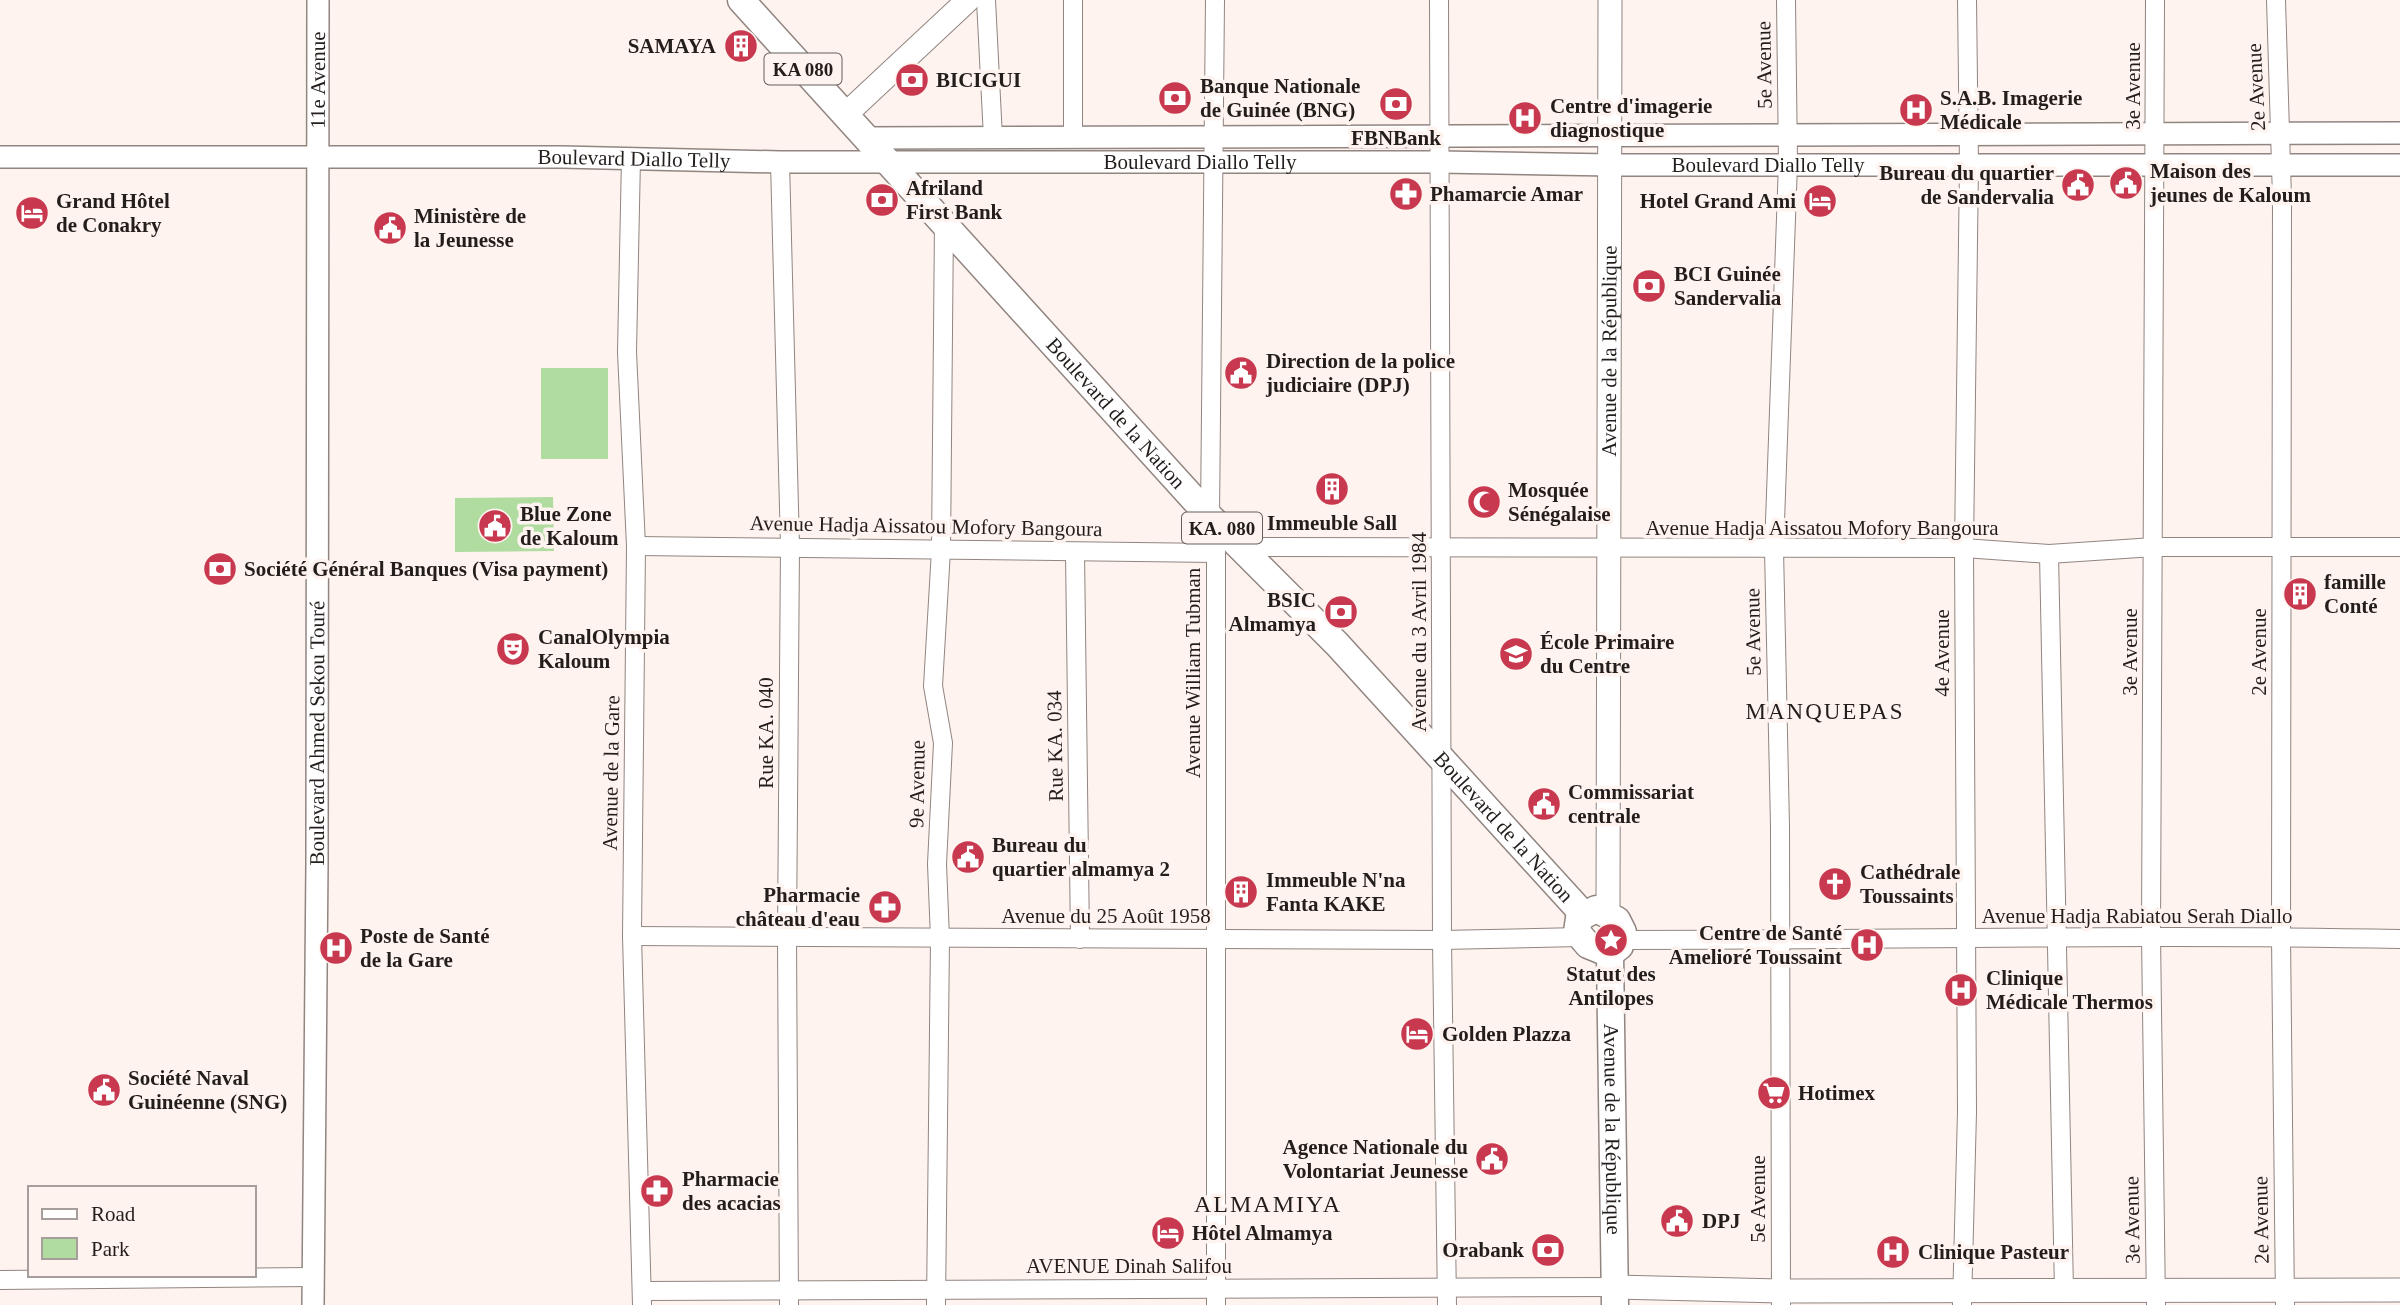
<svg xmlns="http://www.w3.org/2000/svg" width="2400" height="1305" viewBox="0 0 2400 1305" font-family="Georgia,serif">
	<rect width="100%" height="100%" fill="#fef3ef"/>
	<!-- green -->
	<g fill="#b0dca0">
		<rect x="541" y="368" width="67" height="91"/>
		<path d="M553,497L554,551L455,552V498Z"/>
	</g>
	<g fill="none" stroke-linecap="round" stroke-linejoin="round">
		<!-- minor casing -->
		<g stroke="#918580" stroke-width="20">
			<g id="minor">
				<path d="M986,0L993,138"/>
				<path d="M1215,0L1210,517L1216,553V1305"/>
				<path d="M1439,0L1442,940L1447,1305"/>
				<path d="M2155,0L2151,935L2156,1305"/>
				<path d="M2276,0L2282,198L2281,937L2285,1305"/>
				<path d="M1073,138V0"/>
				<path d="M631,158L627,352L636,546L632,936L642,1305"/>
				<path d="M780,162L790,546L787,936L789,1305"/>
				<path d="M636,546L1216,553"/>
				<path d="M1243,547L1964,548L2049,554L2154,547H2400"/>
				<path d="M1075,552L1080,939"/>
				<path d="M2049,554L2064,1291"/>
				<path d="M632,936L1442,940L1580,937"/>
				<path d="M1623,940C1882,940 2141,934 2400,939"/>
				<path d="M0,1280L313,1277"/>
				<path d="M643,1291L1615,1287"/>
				<path d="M936,1305L940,939L937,864L943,743L933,686L941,550L944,222"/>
				<path d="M1781,1305L1780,826L1774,549L1788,163L1786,0"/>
				<path d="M1962,1305L1967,1112L1964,548L1969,164L1967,0"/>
			</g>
		</g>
		<!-- tertiary casing -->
		<g stroke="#918580" stroke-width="24">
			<g id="tertiary">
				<path d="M866,138L2400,133"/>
				<path id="s1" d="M0,157H562L780,162H1440L1611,165H2400"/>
				<path id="s2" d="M313,1305L317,863L318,0"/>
			</g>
		</g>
		<!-- secondary casing -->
		<g stroke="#918580" stroke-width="25">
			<g id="secondary">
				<path d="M845,115L968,0"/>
				<path id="s3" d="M1608,913L1610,0"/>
				<path d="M1615,1287L1782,1291L2400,1290"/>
			</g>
		</g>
		<!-- primary casing -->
		<g stroke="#918580" stroke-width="29">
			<g id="primary">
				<path id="s4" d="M741,0L1210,517L1337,644L1583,914"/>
				<path d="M1596,909L1617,920L1623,932L1620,946L1610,954L1588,945L1577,932L1579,918Z"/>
				<path id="s5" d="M1610,954L1615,1305"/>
			</g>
		</g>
		<!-- minor -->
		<use href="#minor" stroke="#fff" stroke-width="18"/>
		<!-- tertiary -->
		<use href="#tertiary" stroke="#fff" stroke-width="21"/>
		<!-- secondary -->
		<use href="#secondary" stroke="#fff" stroke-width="23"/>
		<!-- primary -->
		<use href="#primary" stroke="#fff" stroke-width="26"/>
	</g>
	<!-- icons -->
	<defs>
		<g id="building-disc" transform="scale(1.75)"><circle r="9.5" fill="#c8384e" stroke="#fef3ef"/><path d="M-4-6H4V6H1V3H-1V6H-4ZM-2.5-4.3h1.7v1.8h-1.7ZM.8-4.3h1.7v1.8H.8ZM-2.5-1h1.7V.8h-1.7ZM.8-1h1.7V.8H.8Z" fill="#fff"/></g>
		<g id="bank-disc" transform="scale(1.75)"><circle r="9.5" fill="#c8384e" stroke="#fef3ef"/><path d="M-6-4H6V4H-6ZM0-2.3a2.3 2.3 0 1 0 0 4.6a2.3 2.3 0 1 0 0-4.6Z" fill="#fff"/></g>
		<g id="hospital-disc" transform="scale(1.75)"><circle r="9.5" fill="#c8384e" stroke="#fef3ef"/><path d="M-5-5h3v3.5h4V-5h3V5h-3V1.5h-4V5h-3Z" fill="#fff"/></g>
		<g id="civic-disc" transform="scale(1.75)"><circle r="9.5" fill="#c8384e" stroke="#fef3ef"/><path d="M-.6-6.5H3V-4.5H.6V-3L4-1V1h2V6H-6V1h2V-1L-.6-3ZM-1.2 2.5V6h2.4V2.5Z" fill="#fff"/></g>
		<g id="pharmacy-disc" transform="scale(1.75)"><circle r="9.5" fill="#c8384e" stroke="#fef3ef"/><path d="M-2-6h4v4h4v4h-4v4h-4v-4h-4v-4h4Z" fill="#fff"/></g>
		<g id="hotel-disc" transform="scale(1.75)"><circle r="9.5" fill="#c8384e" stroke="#fef3ef"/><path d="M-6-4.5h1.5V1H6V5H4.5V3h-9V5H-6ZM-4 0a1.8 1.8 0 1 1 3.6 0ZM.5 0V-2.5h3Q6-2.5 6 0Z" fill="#fff"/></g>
		<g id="mosque-disc" transform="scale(1.75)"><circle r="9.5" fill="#c8384e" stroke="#fef3ef"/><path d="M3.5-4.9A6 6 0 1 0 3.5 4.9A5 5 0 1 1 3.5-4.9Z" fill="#fff"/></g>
		<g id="theatre-disc" transform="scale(1.75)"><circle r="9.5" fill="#c8384e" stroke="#fef3ef"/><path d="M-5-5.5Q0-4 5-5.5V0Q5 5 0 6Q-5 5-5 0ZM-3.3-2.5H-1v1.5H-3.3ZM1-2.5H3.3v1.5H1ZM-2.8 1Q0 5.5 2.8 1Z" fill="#fff"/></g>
		<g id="school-disc" transform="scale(1.75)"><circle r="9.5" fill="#c8384e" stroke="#fef3ef"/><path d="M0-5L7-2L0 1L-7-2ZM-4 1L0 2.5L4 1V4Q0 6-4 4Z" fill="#fff"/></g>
		<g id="church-disc" transform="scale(1.75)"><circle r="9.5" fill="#c8384e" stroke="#fef3ef"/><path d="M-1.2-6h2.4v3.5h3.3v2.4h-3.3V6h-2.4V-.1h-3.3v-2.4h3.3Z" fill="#fff"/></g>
		<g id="sight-disc" transform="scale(1.75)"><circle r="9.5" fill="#c8384e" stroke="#fef3ef"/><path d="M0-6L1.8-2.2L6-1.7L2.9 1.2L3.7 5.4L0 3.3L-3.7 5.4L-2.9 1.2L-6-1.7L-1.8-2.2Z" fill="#fff"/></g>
		<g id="supermarket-disc" transform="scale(1.75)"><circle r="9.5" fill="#c8384e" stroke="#fef3ef"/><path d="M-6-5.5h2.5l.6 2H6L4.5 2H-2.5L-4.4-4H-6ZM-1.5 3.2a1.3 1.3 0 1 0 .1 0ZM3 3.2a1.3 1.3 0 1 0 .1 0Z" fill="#fff"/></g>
	</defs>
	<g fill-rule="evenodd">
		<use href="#building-disc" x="741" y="46"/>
		<use href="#bank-disc" x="912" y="80"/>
		<use href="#bank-disc" x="1175" y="98"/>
		<use href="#bank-disc" x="1396" y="104"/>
		<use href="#hospital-disc" x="1916" y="110"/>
		<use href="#hospital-disc" x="1525" y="118"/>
		<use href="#civic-disc" x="2126" y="183"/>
		<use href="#civic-disc" x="2078" y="185"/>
		<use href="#pharmacy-disc" x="1406" y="194"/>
		<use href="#bank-disc" x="882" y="200"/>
		<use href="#hotel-disc" x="1820" y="201"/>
		<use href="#hotel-disc" x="32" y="213"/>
		<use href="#civic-disc" x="390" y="228"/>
		<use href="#bank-disc" x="1649" y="286"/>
		<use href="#civic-disc" x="1241" y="373"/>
		<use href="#building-disc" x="1332" y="489"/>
		<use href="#mosque-disc" x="1484" y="502"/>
		<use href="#civic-disc" x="495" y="526"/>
		<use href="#bank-disc" x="220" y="569"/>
		<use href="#building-disc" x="2300" y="594"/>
		<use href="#bank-disc" x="1341" y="612"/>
		<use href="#theatre-disc" x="513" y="649"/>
		<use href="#school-disc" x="1516" y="654"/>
		<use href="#civic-disc" x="1544" y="804"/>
		<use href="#civic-disc" x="968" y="857"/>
		<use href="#church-disc" x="1835" y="884"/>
		<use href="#building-disc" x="1241" y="892"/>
		<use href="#pharmacy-disc" x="885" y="907"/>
		<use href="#sight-disc" x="1611" y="940"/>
		<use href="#hospital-disc" x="1867" y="945"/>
		<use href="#hospital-disc" x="336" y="948"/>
		<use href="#hospital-disc" x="1961" y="990"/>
		<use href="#hotel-disc" x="1417" y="1034"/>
		<use href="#civic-disc" x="104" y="1090"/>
		<use href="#supermarket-disc" x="1774" y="1093"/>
		<use href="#civic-disc" x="1492" y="1159"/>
		<use href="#pharmacy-disc" x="657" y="1191"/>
		<use href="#civic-disc" x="1677" y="1221"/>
		<use href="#hotel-disc" x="1168" y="1233"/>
		<use href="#bank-disc" x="1548" y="1250"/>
		<use href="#hospital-disc" x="1893" y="1252"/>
	</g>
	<g text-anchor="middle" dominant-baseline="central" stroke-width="7" stroke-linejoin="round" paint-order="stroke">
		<!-- shield labels -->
		<g fill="#fef3ef" stroke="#655e5b" stroke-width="2">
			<rect x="764.5" y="53.5" width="77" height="31" rx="5"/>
			<rect x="1182" y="512.5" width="80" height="31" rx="5"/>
		</g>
		<g font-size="19" font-weight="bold" fill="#231e1c">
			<text x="803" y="69">KA 080</text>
			<text x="1222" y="528">KA. 080</text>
		</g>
		<!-- poi labels -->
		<g font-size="21" font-weight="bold" fill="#231e1c" stroke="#fef3ef" text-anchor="start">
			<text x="716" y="46" text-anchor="end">SAMAYA</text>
			<text x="936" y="80">BICIGUI</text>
			<text x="1200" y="86">Banque Nationale<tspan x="1200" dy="24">de Guinée (BNG)</tspan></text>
			<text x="1940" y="98">S.A.B. Imagerie<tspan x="1940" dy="24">Médicale</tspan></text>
			<text x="1550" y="106">Centre d'imagerie<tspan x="1550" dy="24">diagnostique</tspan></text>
			<text x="1396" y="138" text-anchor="middle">FBNBank</text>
			<text x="2150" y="171">Maison des<tspan x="2150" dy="24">jeunes de Kaloum</tspan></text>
			<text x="2054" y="173" text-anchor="end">Bureau du quartier<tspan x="2054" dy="24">de Sandervalia</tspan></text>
			<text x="906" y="188">Afriland<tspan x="906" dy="24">First Bank</tspan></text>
			<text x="1430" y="194">Phamarcie Amar</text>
			<text x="56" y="201">Grand Hôtel<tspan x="56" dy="24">de Conakry</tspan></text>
			<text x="1796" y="201" text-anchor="end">Hotel Grand Ami</text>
			<text x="414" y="216">Ministère de<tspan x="414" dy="24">la Jeunesse</tspan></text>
			<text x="1674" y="274">BCI Guinée<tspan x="1674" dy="24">Sandervalia</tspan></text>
			<text x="1266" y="361">Direction de la police<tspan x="1266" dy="24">judiciaire (DPJ)</tspan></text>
			<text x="1508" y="490">Mosquée<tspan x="1508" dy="24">Sénégalaise</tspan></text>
			<text x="520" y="514">Blue Zone<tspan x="520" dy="24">de Kaloum</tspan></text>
			<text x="1332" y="523" text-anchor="middle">Immeuble Sall</text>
			<text x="244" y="569">Société Général Banques (Visa payment)</text>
			<text x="2324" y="582">famille<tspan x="2324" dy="24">Conté</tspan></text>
			<text x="1316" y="600" text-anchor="end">BSIC<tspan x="1316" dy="24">Almamya</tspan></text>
			<text x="538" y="637">CanalOlympia<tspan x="538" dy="24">Kaloum</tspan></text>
			<text x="1540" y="642">École Primaire<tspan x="1540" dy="24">du Centre</tspan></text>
			<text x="1568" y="792">Commissariat<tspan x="1568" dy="24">centrale</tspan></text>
			<text x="992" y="845">Bureau du<tspan x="992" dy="24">quartier almamya 2</tspan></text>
			<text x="1860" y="872">Cathédrale<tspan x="1860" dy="24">Toussaints</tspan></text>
			<text x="1266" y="880">Immeuble N'na<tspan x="1266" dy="24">Fanta KAKE</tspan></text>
			<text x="860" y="895" text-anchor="end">Pharmacie<tspan x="860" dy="24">château d'eau</tspan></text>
			<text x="1842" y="933" text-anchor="end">Centre de Santé<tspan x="1842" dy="24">Amelioré Toussaint</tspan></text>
			<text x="360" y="936">Poste de Santé<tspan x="360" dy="24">de la Gare</tspan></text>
			<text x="1611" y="974" text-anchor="middle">Statut des<tspan x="1611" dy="24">Antilopes</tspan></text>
			<text x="1986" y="978">Clinique<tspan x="1986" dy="24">Médicale Thermos</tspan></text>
			<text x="1442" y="1034">Golden Plazza</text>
			<text x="128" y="1078">Société Naval<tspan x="128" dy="24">Guinéenne (SNG)</tspan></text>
			<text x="1798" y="1093">Hotimex</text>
			<text x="1468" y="1147" text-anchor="end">Agence Nationale du<tspan x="1468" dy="24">Volontariat Jeunesse</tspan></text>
			<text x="682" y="1179">Pharmacie<tspan x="682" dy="24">des acacias</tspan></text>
			<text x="1702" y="1221">DPJ</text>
			<text x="1192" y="1233">Hôtel Almamya</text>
			<text x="1524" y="1250" text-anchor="end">Orabank</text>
			<text x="1918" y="1252">Clinique Pasteur</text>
		</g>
		<!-- street labels -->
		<g font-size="21" fill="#231e1c" stroke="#fef3ef">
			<text transform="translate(1764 65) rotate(-91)">5e Avenue</text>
			<text stroke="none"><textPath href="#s2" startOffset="1225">11e Avenue</textPath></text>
			<text transform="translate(2133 86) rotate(-90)">3e Avenue</text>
			<text transform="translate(2256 87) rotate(-93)">2e Avenue</text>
			<text stroke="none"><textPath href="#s1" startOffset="634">Boulevard Diallo Telly</textPath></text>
			<text stroke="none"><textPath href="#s1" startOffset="1200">Boulevard Diallo Telly</textPath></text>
			<text stroke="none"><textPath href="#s1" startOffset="1768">Boulevard Diallo Telly</textPath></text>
			<text stroke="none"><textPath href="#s3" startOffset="562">Avenue de la République</textPath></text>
			<text stroke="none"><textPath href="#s4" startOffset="558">Boulevard de la Nation</textPath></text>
			<text transform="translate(926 526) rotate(1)">Avenue Hadja Aissatou Mofory Bangoura</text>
			<text x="1822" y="528">Avenue Hadja Aissatou Mofory Bangoura</text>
			<text transform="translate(1419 632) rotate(-90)">Avenue du 3 Avril 1984</text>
			<text transform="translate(1753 632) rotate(-91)">5e Avenue</text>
			<text transform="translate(2130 652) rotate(-90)">3e Avenue</text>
			<text transform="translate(2259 652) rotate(-90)">2e Avenue</text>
			<text transform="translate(1942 653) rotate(-90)">4e Avenue</text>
			<text transform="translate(1193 673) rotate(-90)">Avenue William Tubman</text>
			<text stroke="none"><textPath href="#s2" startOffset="572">Boulevard Ahmed Sekou Touré</textPath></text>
			<text transform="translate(766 733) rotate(-90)">Rue KA. 040</text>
			<text transform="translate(1055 746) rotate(-91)">Rue KA. 034</text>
			<text transform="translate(611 773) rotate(-89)">Avenue de la Gare</text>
			<text transform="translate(917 784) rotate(-89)">9e Avenue</text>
			<text stroke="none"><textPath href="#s4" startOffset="1125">Boulevard de la Nation</textPath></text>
			<text x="1106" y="916">Avenue du 25 Août 1958</text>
			<text x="2137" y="916">Avenue Hadja Rabiatou Serah Diallo</text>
			<text stroke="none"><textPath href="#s5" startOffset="175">Avenue de la République</textPath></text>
			<text transform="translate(1758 1199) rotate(-90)">5e Avenue</text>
			<text transform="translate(2132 1220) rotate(-91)">3e Avenue</text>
			<text transform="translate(2261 1220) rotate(-91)">2e Avenue</text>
			<text x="1129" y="1266">AVENUE Dinah Salifou</text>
		</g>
		<!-- neighbourhood labels -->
		<g font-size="23" letter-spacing="2" fill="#231e1c" stroke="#fef3ef">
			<text x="1825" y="711">MANQUEPAS</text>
		</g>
		<!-- quarter labels -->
		<g font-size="24" letter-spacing="2" fill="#231e1c" stroke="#fef3ef">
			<text x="1268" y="1204">ALMAMIYA</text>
		</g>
	</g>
	<!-- legend -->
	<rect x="28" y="1186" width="228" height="91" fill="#fef3ef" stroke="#a69e9b" stroke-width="2"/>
	<rect x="42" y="1209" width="35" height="10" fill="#ffffff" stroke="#a69e9b" stroke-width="2"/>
	<text x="91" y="1221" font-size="21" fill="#231e1c">Road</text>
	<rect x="42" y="1238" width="35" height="21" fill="#b0dca0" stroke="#a69e9b" stroke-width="2"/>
	<text x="91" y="1256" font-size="21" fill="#231e1c">Park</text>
</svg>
